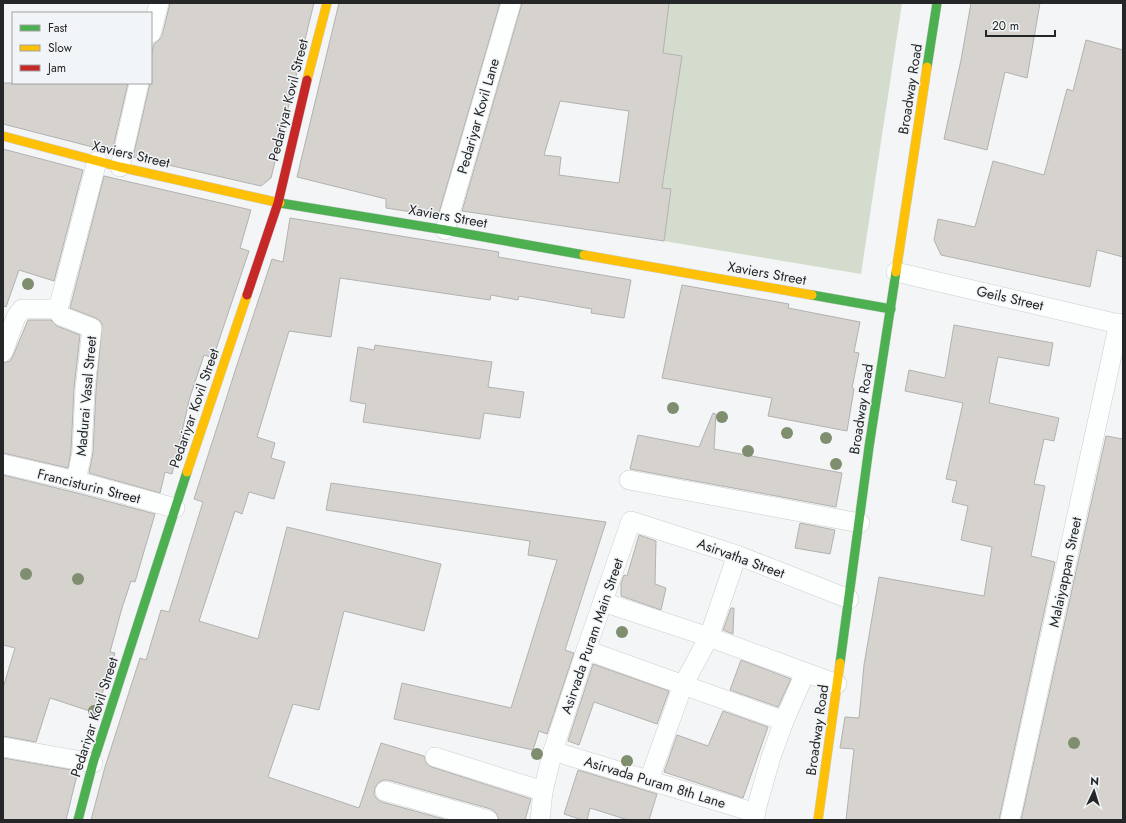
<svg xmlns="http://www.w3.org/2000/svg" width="1126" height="823" viewBox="0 0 1126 823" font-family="Jost,sans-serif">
	<rect width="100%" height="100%" fill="#f3f5f6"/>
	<!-- green -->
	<path fill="#d3dccd" d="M669,3H902L861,274L664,241L671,190L662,189L682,56L663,53Z"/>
	<!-- building -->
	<g fill="#d6d2cd" stroke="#b2b2b2" fill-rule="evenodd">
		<path d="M170,3H314L271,178L261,186L133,157L150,83H151V56L154,44L159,40L162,36Z"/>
		<path d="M339,3H500L438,216L386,208V199L297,177Z"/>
		<path d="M522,3H669L663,53L682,56L662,188L671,189L664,241L462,211ZM560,101L629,111L619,183L559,175L561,157L544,155Z"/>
		<path d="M971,3H1040L1027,78L1005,72L987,150L944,139L961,60Z"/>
		<path d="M1086,40L1123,50V257L1097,250L1090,287L941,255L934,240L938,219L975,227L993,161L1044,175L1067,89L1073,91Z"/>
		<path d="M3,83H128L112,152L3,124Z"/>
		<path d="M3,149L83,170L54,281L19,270L6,307L3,306Z"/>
		<path d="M104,176L251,210L240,248L249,251L213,358L204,355L190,397L172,474L165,472L160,493L89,473L93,453L96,390L102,325L100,321L96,318L70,308Z"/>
		<path d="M290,218L499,252L498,257L631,280L624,318L591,313L592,309L519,296L518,300L491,295L490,300L340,278L331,337L289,331L257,437L275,443L271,458L285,462L274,499L249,492L242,514L235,511L199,621L258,639L287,527L441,564L424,631L344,611L319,710L293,704L268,777L359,808L381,743L424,756L427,764L432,767L531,799L525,820H499L496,813L491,809L388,780H383L378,783L375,788L374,794L377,799L382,802L447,820H91L105,767L140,658L146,660L161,610L169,612L203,502L194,499L237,365L272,259L283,262Z"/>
		<path d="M682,285L789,304L788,308L860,322L854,352L859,353L852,388L854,389L847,431L768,416L772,398L662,378Z"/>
		<path d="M28,320H51L57,326L80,335L74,388L71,451L68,468L3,453V363L10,361L13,356Z"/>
		<path d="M954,325L1053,343L1049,366L998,357L989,403L1059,418L1054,441L1044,439L1034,484L1045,486L1031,556L1055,562L999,820H846L854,749L840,748L845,717L859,718L864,665L879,577L984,596L992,547L961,540L968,506L952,502L957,481L946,479L963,403L905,391L909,370L945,378Z"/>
		<path d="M375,345L492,362L488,387L524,392L520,418L484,413L480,439L363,422L366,404L350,401L358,347L374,350Z"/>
		<path d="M713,413L716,414L714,449L842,473L836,507L630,469L638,435L699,447Z"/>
		<path d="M1106,436L1123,439V820H1021Z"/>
		<path d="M3,475L73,492L155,514L135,582L131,581L122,608L110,652L115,653L96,713L50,698L36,742L3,736V688L15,648L3,645Z"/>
		<path d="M331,483L606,522L565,650L574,653L547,734L539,731L533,750L394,719L402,683L511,708L557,560L528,555L530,541L326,510Z"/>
		<path d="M800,523L835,530L830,554L795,548Z"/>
		<path d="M639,535L656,541L655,584L666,588L661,610L621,596V583L624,575L627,576Z"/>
		<path d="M731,608H734L733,634L723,630Z"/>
		<path d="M741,660L791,679L778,707L730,690Z"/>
		<path d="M593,664L669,691L657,724L594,702L579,745L568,741Z"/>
		<path d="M723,711L768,727L743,798L664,772L677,735L708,746Z"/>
		<path d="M3,758L78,771L66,820H3Z"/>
		<path d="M578,770L657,794L649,820H628L590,808L587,820H582L564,814Z"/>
	</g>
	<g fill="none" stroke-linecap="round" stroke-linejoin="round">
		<!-- street casing -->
		<g stroke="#cccdce" stroke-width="20">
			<g id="street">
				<path d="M151,33L159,3"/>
				<path d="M120,167L139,83"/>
				<path d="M445,230L511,3"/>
				<path d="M896,272L1123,325"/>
				<path d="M58,309L61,316L92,328L85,389L82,452L76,481"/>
				<path d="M3,352L16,317L22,309H58L97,161"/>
				<path d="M3,464L76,481L175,508"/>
				<path d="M629,480L860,523"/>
				<path d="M603,602L709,637L837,684"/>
				<path d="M586,650L784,721"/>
				<path d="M3,747L93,763"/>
				<path d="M553,751L756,813"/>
				<path d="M435,757L543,791"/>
				<path d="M649,780L683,685L709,637L737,555"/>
				<path d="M385,791L488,820"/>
				<path d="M540,820L543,791L553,751L586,650L631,521L737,555L849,599"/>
				<path d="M753,820L771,757L784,721L805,673"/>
				<path d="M1010,820L1119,323"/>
			</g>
		</g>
		<!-- fast casing -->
		<g stroke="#cccdce" stroke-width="10">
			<g id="fast">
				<path d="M927,67L937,3"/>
				<path d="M280,203L445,230L584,255"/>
				<path d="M812,295L891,309"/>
				<path d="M840,663L869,447L896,272"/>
				<path d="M78,820L93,763L187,472"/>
			</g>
		</g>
		<!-- slow casing -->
		<g stroke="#cccdce" stroke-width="10">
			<g id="slow">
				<path d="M307,80L327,3"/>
				<path d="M3,136L120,167L280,203"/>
				<path d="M584,255L812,295"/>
				<path d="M896,272L927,67"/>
				<path d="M187,472L247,295"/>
				<path d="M818,820L840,663"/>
			</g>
		</g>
		<!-- jam casing -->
		<g stroke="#cccdce" stroke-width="10">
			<path id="jam" d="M247,295L278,203L307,80"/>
		</g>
		<!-- street -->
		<use href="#street" stroke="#fdfefe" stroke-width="19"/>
		<!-- fast -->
		<use href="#fast" stroke="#4caf50" stroke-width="9"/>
		<!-- slow -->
		<use href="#slow" stroke="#ffc107" stroke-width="9"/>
		<!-- jam -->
		<use href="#jam" stroke="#c62828" stroke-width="9"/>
	</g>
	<!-- trees -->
	<g fill="#808e70">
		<circle cx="28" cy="284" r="6"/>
		<circle cx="673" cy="408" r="6"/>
		<circle cx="722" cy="417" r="6"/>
		<circle cx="787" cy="433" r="6"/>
		<circle cx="826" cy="438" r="6"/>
		<circle cx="748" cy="451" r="6"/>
		<circle cx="836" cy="464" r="6"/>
		<circle cx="26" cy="574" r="6"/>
		<circle cx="78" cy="579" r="6"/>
		<circle cx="622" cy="632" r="6"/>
		<circle cx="94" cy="711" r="6"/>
		<circle cx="1074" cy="743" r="6"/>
		<circle cx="537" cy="754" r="6"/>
		<circle cx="627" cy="761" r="6"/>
	</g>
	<g text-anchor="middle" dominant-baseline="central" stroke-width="3" stroke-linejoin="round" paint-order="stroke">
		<!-- street labels -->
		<g font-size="14" fill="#252627" stroke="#f2f5f7">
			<text transform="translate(910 89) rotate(-81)">Broadway Road</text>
			<text transform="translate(288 100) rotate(-76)">Pedariyar Kovil Street</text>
			<text transform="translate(478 116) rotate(-74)">Pedariyar Kovil Lane</text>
			<text transform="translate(131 154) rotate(13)">Xaviers Street</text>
			<text transform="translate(448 216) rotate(10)">Xaviers Street</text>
			<text transform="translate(767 273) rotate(10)">Xaviers Street</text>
			<text transform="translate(1010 298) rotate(13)">Geils Street</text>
			<text transform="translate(86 396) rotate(-85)">Madurai Vasal Street</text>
			<text transform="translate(194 408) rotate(-71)">Pedariyar Kovil Street</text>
			<text transform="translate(861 409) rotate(-81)">Broadway Road</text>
			<text transform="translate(89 486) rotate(14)">Francisturin Street</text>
			<text transform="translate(741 558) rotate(20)">Asirvatha Street</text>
			<text transform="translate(1065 572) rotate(-78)">Malaiyappan Street</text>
			<text transform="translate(592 636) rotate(-71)">Asirvada Puram Main Street</text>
			<text transform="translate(94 717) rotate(-72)">Pedariyar Kovil Street</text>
			<text transform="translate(817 730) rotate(-82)">Broadway Road</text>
			<text transform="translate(655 782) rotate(17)">Asirvada Puram 8th Lane</text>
		</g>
	</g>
	<!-- border -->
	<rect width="1126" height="823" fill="none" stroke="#252627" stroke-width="8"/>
	<!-- legend -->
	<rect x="12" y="12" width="140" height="72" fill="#f2f5f7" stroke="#a0a2a4"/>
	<rect x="20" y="25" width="20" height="6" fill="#4caf50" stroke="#a0a2a4"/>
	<text x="48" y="32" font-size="12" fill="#252627">Fast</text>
	<rect x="20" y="45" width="20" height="6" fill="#ffc107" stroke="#a0a2a4"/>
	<text x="48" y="52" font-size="12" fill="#252627">Slow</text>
	<rect x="20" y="65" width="20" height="6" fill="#c62828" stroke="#a0a2a4"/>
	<text x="48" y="72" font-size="12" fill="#252627">Jam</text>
	<!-- north arrow -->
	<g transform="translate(1094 791) rotate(4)" stroke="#f2f5f7" stroke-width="3" paint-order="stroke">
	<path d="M0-3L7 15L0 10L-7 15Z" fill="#252627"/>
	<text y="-6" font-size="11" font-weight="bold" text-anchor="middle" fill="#252627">N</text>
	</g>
	<!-- scale -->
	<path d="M986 30v6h69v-6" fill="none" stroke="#252627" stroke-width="2"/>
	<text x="992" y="30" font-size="12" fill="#252627" stroke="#f2f5f7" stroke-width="3" paint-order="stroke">20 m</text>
</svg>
